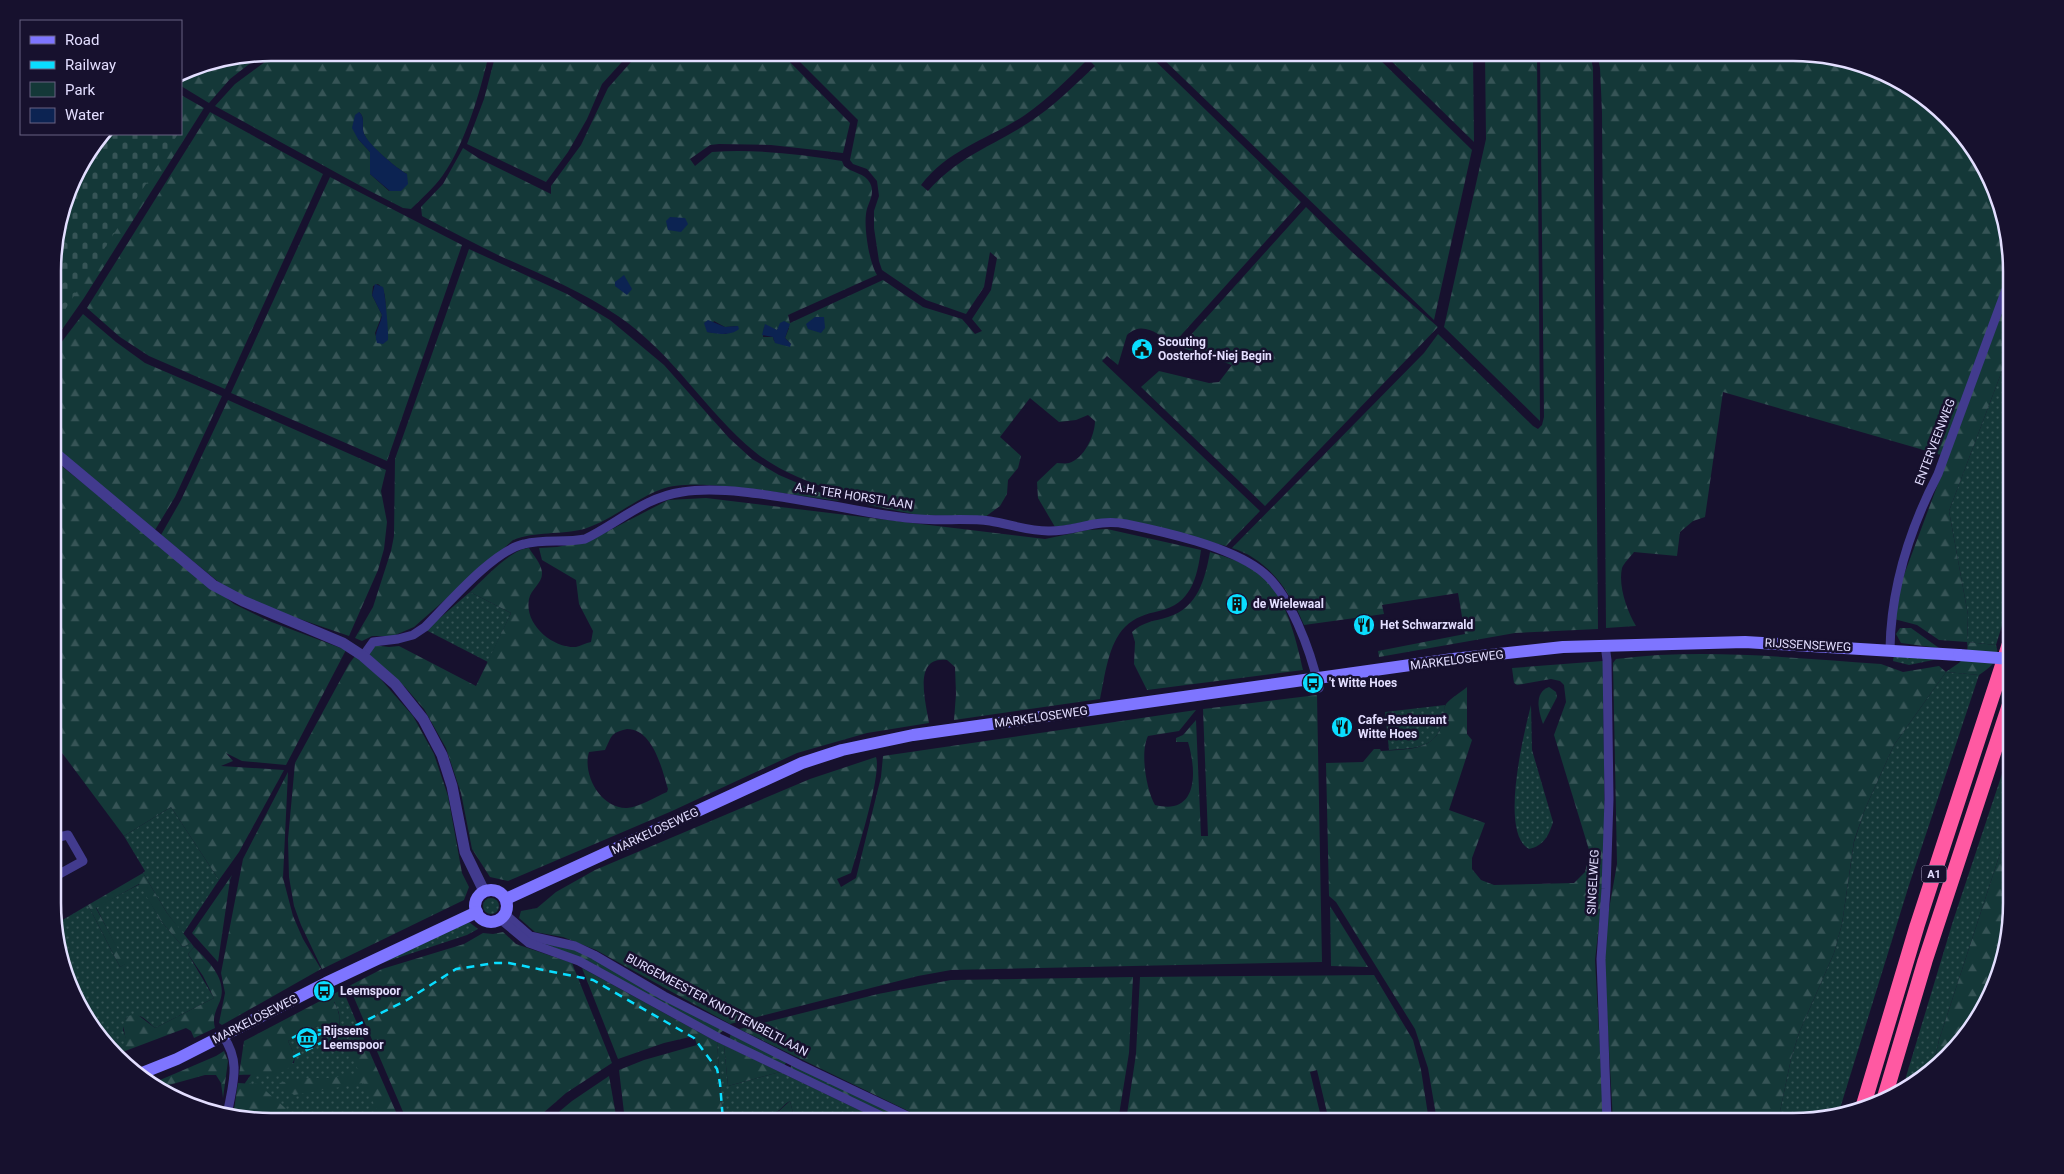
<svg xmlns="http://www.w3.org/2000/svg" width="2064" height="1174" viewBox="0 0 2064 1174" font-family="Roboto,sans-serif">
	<defs>
		<pattern id="green-dots" width="8" height="8" patternUnits="userSpaceOnUse" patternTransform="scale(1.25)"><rect width="8" height="8" fill="#143838"/><path d="M2 2h.1M6 6h.1" fill="none" stroke="#365456" stroke-width="1.8" stroke-linecap="round"/></pattern>
		<pattern id="forest-firs" width="22" height="20" patternUnits="userSpaceOnUse" patternTransform="scale(1.25)"><rect width="22" height="20" fill="#143838"/><path d="M5 1l3.5 6h-7zM16 11l3.5 6h-7z" fill="#365456"/></pattern>
		<pattern id="cemetery-stones" width="16" height="16" patternUnits="userSpaceOnUse" patternTransform="scale(1.25)"><rect width="16" height="16" fill="#143838"/><path d="M2 7V4a2 2 0 0 1 4 0v3zM10 15v-3a2 2 0 0 1 4 0v3z" fill="#365456"/></pattern>
	</defs>
	<rect width="100%" height="100%" fill="#17112e"/>
	<!-- green -->
	<g fill="url(#green-dots)">
		<path d="M2011,347V596L1996,645L1967,642L1968,615L1949,511Z"/>
		<path d="M470,592L511,613L488,662L426,630Z"/>
		<path d="M1894,655L1943,658L1909,665L1893,661Z"/>
		<path d="M1946,672L1979,675L1909,885L1838,1115L1806,1121H1778L1791,1059L1799,1033L1834,953L1842,924L1854,842L1865,809L1894,745Z"/>
		<path d="M1445,705C1442,746 1425,748 1389,750L1385,712Z"/>
		<path d="M1531,705L1532,750L1553,822C1549,835 1544,846 1529,849C1499,833 1524,733 1531,705Z"/>
		<path d="M2011,747V820L1939,1040C1934,1066 1926,1079 1902,1090L1953,921Z"/>
		<path d="M171,807L219,880L183,934L167,913L143,873L145,871L124,836Z"/>
		<path d="M140,884L161,921L183,947L191,943L194,947L188,954L214,998L155,1028C145,1019 139,1011 126,1018L123,1030L128,1044L117,1050L90,1024L54,931V925L88,905L120,967L125,964L96,907Z"/>
		<circle cx="491" cy="906" r="8"/>
		<path d="M469,922L478,929L467,935L382,963Z"/>
		<path d="M345,995L359,1028L349,1036L390,1121H271L253,1119L245,1083L255,1069L294,1063L295,1056L288,1041L318,1026L340,1025L339,1013L334,1001Z"/>
		<path d="M717,1042L724,1045L728,1086L780,1072L882,1121H795L790,1101C784,1104 782,1109 776,1112C769,1116 766,1115 761,1121H723Z"/>
	</g>
	<!-- forest -->
	<g fill="url(#forest-firs)" fill-rule="evenodd">
		<path d="M277,53H489C481,90 465,144 443,175C434,188 422,198 411,209L403,208L368,190L215,106L235,84ZM359,112C366,118 361,126 364,134C369,146 396,168 407,174L389,191L370,174V152L358,139Z"/>
		<path d="M496,53H630L602,84L587,119L568,152L546,182L467,144L484,99Z"/>
		<path d="M639,53H781L850,123L843,153L771,145L719,144L710,145L690,159L695,166L712,152C755,149 799,154 842,161L844,166C852,173 865,173 870,183C876,195 867,203 866,214C864,228 869,262 877,275L788,315L790,323L883,280L923,307L962,319L975,334L982,331L972,319L991,290L997,258L990,252L984,287L966,314L926,300L882,270L879,261L874,228V211L879,196L877,181L867,169L853,164L850,160L858,120L791,53H1147L1301,202L1174,343C1157,335 1144,320 1127,335L1118,365L1107,356L1102,361L1260,511L1226,546L1157,528L1103,519L1055,527L1038,498L1037,482L1057,463C1061,463 1065,464 1069,463C1084,459 1095,435 1095,421L1088,415L1076,420L1059,422L1030,398L1000,437L1021,456L1018,468L1008,480L1007,494L1000,506L985,517L918,515L868,505L863,498C829,491 782,474 755,452C705,411 674,354 618,316C581,291 540,274 500,256C473,243 447,229 422,216L421,207L443,184L463,148L480,159L551,194V186L581,145L608,88ZM1088,59L1095,66C1074,86 1053,107 1028,123C991,147 959,156 928,191L921,185C948,149 989,139 1025,115C1048,99 1068,79 1088,59ZM714,321L725,327L738,326L726,334L707,332ZM764,327L777,330L779,328H789L785,338L791,344L774,341L773,337H763Z"/>
		<path d="M1157,53H1373L1472,150L1434,320Z"/>
		<path d="M1383,53H1473L1474,142Z"/>
		<path d="M1485,53H1537L1540,421L1444,327L1486,139Z"/>
		<path d="M1540,53H1590L1593,68L1598,629L1515,633L1379,657L1378,651L1465,634L1458,593L1382,605L1384,614L1304,625C1290,591 1268,559 1232,548L1424,353L1438,334L1533,426L1538,429L1542,425L1544,417Z"/>
		<path d="M1597,53H1793L1849,60L1902,82L1975,150L2000,201L2011,267L1941,455L1723,392L1705,517L1693,521L1680,532L1677,556L1634,552C1631,556 1624,563 1622,568C1618,586 1627,611 1636,626L1606,628L1602,112L1600,68Z"/>
		<path d="M261,55L230,79L209,103L181,86V73L188,69Z"/>
		<path d="M181,95L204,108L84,298L54,341V303L119,134H181Z"/>
		<path d="M210,112L323,174L225,389L149,356L120,337L87,308Z"/>
		<path d="M330,177L462,245L387,461L231,393ZM378,284C393,294 381,328 378,343L375,333L382,315L372,295L373,286Z"/>
		<path d="M1306,207L1352,252L1438,327L1265,506L1141,387L1159,371L1209,383L1219,382L1232,365L1180,347Z"/>
		<path d="M469,249L567,294L610,320L664,365L729,438L752,459L779,475L840,501C799,497 696,476 662,489C635,499 612,520 584,529C561,535 535,531 513,540L414,627L393,636H372L362,641L355,638L373,607L391,551L394,536L395,459Z"/>
		<path d="M2011,288V347L1949,511L1968,615L1967,642L1996,645C2001,661 1991,666 1979,675L1946,672L1894,745L1865,809L1854,841L1842,924L1834,953L1799,1033L1791,1059L1778,1121H1613L1604,960L1605,932L1617,864L1613,663L1616,659C1703,648 1794,658 1881,664L1903,672L1939,666L1946,672C1958,663 1970,659 1967,642L1939,640L1917,625L1894,619L1898,591Z"/>
		<path d="M83,314L116,342L145,363L222,396L175,497L155,530L54,447V352Z"/>
		<path d="M228,400L386,470L381,491L387,522L384,549L378,570L349,636L262,606L221,584L161,535L181,500Z"/>
		<path d="M54,460L234,604L269,621L346,650L286,765L242,761L226,753L233,761L221,766L284,770L239,852L219,880L171,807L124,836L54,742Z"/>
		<path d="M706,498L1045,539L1088,530L1107,529L1201,550C1197,578 1191,604 1159,611C1146,614 1135,617 1125,627C1108,644 1105,676 1100,699L954,720L956,694L955,667L947,660C912,655 926,703 929,723L867,733L797,753L672,811L508,881L490,877L472,849L461,793L446,748L424,709L405,687L373,661L369,653L373,645L389,647L399,646L476,686L511,613L470,592C483,580 512,548 529,548C533,555 541,563 542,572C543,583 531,589 529,599C524,624 552,648 576,647C580,646 586,643 591,642L593,631L579,604L576,580L542,560L539,548L557,547L591,540L668,500ZM627,729C653,729 662,769 668,789L667,792C655,797 640,807 627,808C601,809 582,775 589,752L605,750C612,736 610,733 627,729Z"/>
		<path d="M1210,552C1226,557 1242,562 1256,571C1285,590 1296,639 1303,670L1147,690L1134,664L1135,642L1132,632C1142,622 1155,621 1168,617C1198,608 1205,579 1210,552Z"/>
		<path d="M1900,628H1911L1939,648L1901,643L1896,634Z"/>
		<path d="M355,656L377,675L413,716L434,754L448,796L462,873L469,887L464,900L322,969L301,925L294,906L289,877L288,839L295,763L349,664Z"/>
		<path d="M1603,661L1605,872L1595,960L1604,1121H1437L1428,1068L1415,1029L1336,902L1329,896L1326,763L1363,762L1374,749H1380L1381,751C1403,749 1432,752 1441,727C1444,721 1443,709 1446,704C1451,698 1461,692 1467,687V734L1472,740L1449,810L1485,823L1472,858V869L1481,880L1494,885L1574,883L1585,872L1590,853L1554,735L1566,702L1564,685L1560,681L1551,679L1517,685L1514,683L1512,668Z"/>
		<path d="M1549,687L1556,692L1557,697L1543,724C1539,712 1533,693 1549,687Z"/>
		<path d="M1317,695L1322,962L951,970L918,976L730,1024L596,950L563,937L535,932L519,918L521,911L537,908L556,892L595,870L810,779L876,757C882,774 857,852 851,873L837,879L841,887L856,878L881,777L883,756L1196,710L1179,731L1148,736C1140,752 1146,789 1155,805C1198,816 1197,772 1188,742H1176V738L1183,735L1196,720L1201,836H1208L1203,709Z"/>
		<path d="M288,772L283,878L293,916L303,939L321,969L222,1025L219,1023L225,993L221,973L243,859Z"/>
		<path d="M2011,820V916L1982,1012L1934,1063L1939,1040Z"/>
		<path d="M143,873L167,913L191,943L183,947L161,921L139,884L96,908L126,964L120,967L88,905Z"/>
		<path d="M232,875L230,880L218,962L192,933Z"/>
		<path d="M1330,906L1368,967L1331,966Z"/>
		<path d="M503,932L516,944L572,963L612,1063L566,1093L534,1121H407L349,986L382,969L464,944L483,933L493,934Z"/>
		<path d="M537,941L578,950L724,1030L717,1035L590,962Z"/>
		<path d="M194,947C208,961 228,979 220,1001C216,1011 212,1017 215,1028L194,1038L191,1031L186,1028L120,1053L117,1050L127,1044C124,1032 118,1013 138,1015L155,1028L214,998L203,976L188,954Z"/>
		<path d="M582,968L717,1042L723,1121H625L619,1070L644,1060L697,1045L694,1036L664,1043L618,1059Z"/>
		<path d="M1374,975L1413,1040L1421,1070L1429,1121H1329L1317,1070L1310,1072L1322,1121H1126L1136,1054L1140,977Z"/>
		<path d="M1133,977L1129,1053L1118,1121H929L739,1029L878,994L951,980Z"/>
		<path d="M343,989L345,995L334,1002C340,1012 341,1022 338,1033L327,1035L318,1026L288,1041L295,1056C290,1081 259,1073 239,1075L244,1041Z"/>
		<path d="M359,1028L400,1121H383L363,1083L294,1095L279,1083L310,1078H329L360,1074L346,1045L352,1032Z"/>
		<path d="M731,1033L787,1060L784,1067L729,1040Z"/>
		<path d="M724,1045L780,1072L728,1086Z"/>
		<path d="M224,1051L228,1061L223,1098L221,1083L216,1075H205L158,1088L153,1083L216,1056Z"/>
		<path d="M792,1063L913,1121H896L790,1070Z"/>
		<path d="M609,1076L617,1121H548L572,1101Z"/>
		<path d="M238,1083L258,1084L300,1121H284L266,1114L255,1116L254,1119L233,1116Z"/>
		<path d="M790,1101L795,1121H761L766,1115L779,1111Z"/>
	</g>
	<!-- cemetery -->
	<path fill="url(#cemetery-stones)" d="M106,134H178L54,327V243L75,174Z"/>
	<!-- water -->
	<g fill="#0c2352">
		<path d="M359,112C366,118 361,126 364,134C370,146 396,168 407,174L408,184L401,191H390L370,174V152L358,139L352,128L355,115Z"/>
		<path d="M670,217L685,218L688,224L681,232L668,230L666,221Z"/>
		<path d="M624,275L632,289L627,295L615,286V282Z"/>
		<path d="M375,284L383,287C385,291 389,335 388,340L383,344L377,343C373,332 381,325 382,315L372,295Z"/>
		<path d="M815,317H824L825,328L821,333L808,329L806,324Z"/>
		<path d="M708,320L725,327L738,326L739,329C731,336 717,334 707,332L704,323Z"/>
		<path d="M784,321L790,324L785,338L791,344L790,347L775,343L773,337L762,335L765,324L777,330L780,323Z"/>
	</g>
	<g fill="none" stroke-linecap="round" stroke-linejoin="round">
		<!-- minor -->
		<g stroke="#423b8e" stroke-width="9">
			<path d="M1605,645L1607,660L1609,799L1606,889L1601,959L1607,1121"/>
			<path d="M1890,649C1891,588 1910,528 1938,474L2011,276"/>
			<path d="M363,656L373,642L398,639L413,635L425,627C448,604 494,550 524,544C544,539 565,543 585,539C618,523 645,497 682,492C724,485 785,498 828,505C858,510 888,517 919,519C942,521 967,518 990,521C1009,524 1028,531 1048,531C1075,532 1096,518 1126,524C1165,532 1228,546 1260,570C1290,592 1311,652 1319,688"/>
			<path d="M54,838L68,835L83,861L54,877"/>
			<path d="M505,914L530,936L575,946L594,955L664,996L800,1065L918,1121"/>
			<path d="M500,919L529,943L579,961L719,1038L892,1121"/>
			<path d="M223,1036C242,1063 232,1085 227,1116"/>
		</g>
		<!-- tertiary -->
		<path stroke="#423b8e" stroke-width="11" d="M54,452L213,585L243,601L343,643L363,656L395,684L423,719L442,755L452,786L465,852L484,891"/>
		<!-- secondary -->
		<g stroke="#7e75ff" stroke-width="12">
			<circle cx="491" cy="906" r="16"/>
			<path d="M506,899L802,763L842,750L913,735L1453,659L1563,647L1745,642L1959,655"/>
			<path d="M142,1073L177,1059L326,983L477,912"/>
		</g>
		<!-- motorway -->
		<g stroke="#ff59a2" stroke-width="15">
			<path d="M1884,1099L1925,961L2011,700"/>
			<path d="M1862,1110L1917,926L2011,639"/>
		</g>
		<!-- rail -->
		<g stroke="#0addff" stroke-width="2.5" stroke-dasharray="8 6" stroke-linecap="butt">
			<path d="M315,1036L336,1028"/>
			<path d="M292,1038L309,1029L326,1031"/>
			<path d="M293,1057L407,1000L456,969L495,963H509L593,980L694,1038L717,1069L720,1083L723,1121"/>
		</g>
		<!-- secondary-bridge -->
		<path stroke="#7e75ff" stroke-width="12" d="M1959,655L2011,659"/>
	</g>
	<!-- icons -->
	<defs>
		<g id="civic-disc" transform="scale(1.125)"><circle r="9.5" fill="#0addff" stroke="#17112e"/><path d="M-.6-6.5H3V-4.5H.6V-3L4-1V1h2V6H-6V1h2V-1L-.6-3ZM-1.2 2.5V6h2.4V2.5Z" fill="#111"/></g>
		<g id="building-disc" transform="scale(1.125)"><circle r="9.5" fill="#0addff" stroke="#17112e"/><path d="M-4-6H4V6H1V3H-1V6H-4ZM-2.5-4.3h1.7v1.8h-1.7ZM.8-4.3h1.7v1.8H.8ZM-2.5-1h1.7V.8h-1.7ZM.8-1h1.7V.8H.8Z" fill="#111"/></g>
		<g id="restaurant-disc" transform="scale(1.125)"><circle r="9.5" fill="#0addff" stroke="#17112e"/><path d="M-5-6h1v4h1v-4h1v4h1v-4h1v5L-1.5 .5V6h-2V.5L-5-1ZM5-6V6H3V1.5H1.5Q1.5-4 5-6Z" fill="#111"/></g>
		<g id="bus-disc" transform="scale(1.125)"><circle r="9.5" fill="#0addff" stroke="#17112e"/><path d="M-5-6H5V4H4V6H2V4H-2V6H-4V4H-5ZM-3.5-4V0h7V-4ZM-3.5 1.2v1.5H-2V1.2ZM2 1.2v1.5H3.5V1.2Z" fill="#111"/></g>
		<g id="museum-disc" transform="scale(1.125)"><circle r="9.5" fill="#0addff" stroke="#17112e"/><path d="M0-6L6-3V-2H-6V-3ZM-5-1h2V3h-2ZM-1-1h2V3h-2ZM3-1h2V3H3ZM-6 4H6V6H-6Z" fill="#111"/></g>
	</defs>
	<g fill-rule="evenodd">
		<use href="#civic-disc" x="1142" y="349"/>
		<use href="#building-disc" x="1237" y="604"/>
		<use href="#restaurant-disc" x="1364" y="625"/>
		<use href="#bus-disc" x="1313" y="683"/>
		<use href="#restaurant-disc" x="1342" y="727"/>
		<use href="#bus-disc" x="324" y="991"/>
		<use href="#museum-disc" x="307" y="1038"/>
	</g>
	<g text-anchor="middle" dominant-baseline="central" stroke-width="5" stroke-linejoin="round" paint-order="stroke">
		<!-- shield labels -->
		<rect fill="#17112e" stroke="#a6a0c0" stroke-width="1" x="1921.5" y="865.5" width="25" height="17" rx="4"/>
		<g font-size="11" font-weight="bold" fill="#e3deff">
			<text x="1934" y="874">A1</text>
		</g>
		<!-- poi labels -->
		<g font-size="12" font-weight="bold" fill="#e3deff" stroke="#17112e" text-anchor="start">
			<text x="1158" y="342">Scouting<tspan x="1158" dy="14">Oosterhof-Niej Begin</tspan></text>
			<text x="1253" y="604">de Wielewaal</text>
			<text x="1380" y="625">Het Schwarzwald</text>
			<text x="1329" y="683">'t Witte Hoes</text>
			<text x="1358" y="720">Cafe-Restaurant<tspan x="1358" dy="14">Witte Hoes</tspan></text>
			<text x="340" y="991">Leemspoor</text>
			<text x="323" y="1031">Rijssens<tspan x="323" dy="14">Leemspoor</tspan></text>
		</g>
		<!-- street labels -->
		<g font-size="12" fill="#e3deff" stroke="#17112e">
			<text transform="translate(1935 442) rotate(-69)">ENTERVEENWEG</text>
			<text transform="translate(854 496) rotate(9)">A.H. TER HORSTLAAN</text>
			<text transform="translate(1808 645) rotate(3)">RIJSSENSEWEG</text>
			<text transform="translate(1457 660) rotate(-7)">MARKELOSEWEG</text>
			<text transform="translate(1041 717) rotate(-8)">MARKELOSEWEG</text>
			<text transform="translate(655 831) rotate(-25)">MARKELOSEWEG</text>
			<text transform="translate(1593 882) rotate(-87)">SINGELWEG</text>
			<text transform="translate(717 1005) rotate(28)">BURGEMEESTER KNOTTENBELTLAAN</text>
			<text transform="translate(255 1019) rotate(-27)">MARKELOSEWEG</text>
		</g>
	</g>
	<!-- crop -->
	<path d="M0 0H2064V1174H0ZM271 61H1793A210 210 0 0 1 2003 271V903A210 210 0 0 1 1793 1113H271A210 210 0 0 1 61 903V271A210 210 0 0 1 271 61Z" fill="#17112e" fill-rule="evenodd"/>
	<path fill="none" stroke="#e3deff" stroke-width="2.5" d="M271 61H1793A210 210 0 0 1 2003 271V903A210 210 0 0 1 1793 1113H271A210 210 0 0 1 61 903V271A210 210 0 0 1 271 61Z"/>
	<!-- legend -->
	<rect x="20" y="20" width="162" height="115" fill="#17112e" stroke="#696382"/>
	<rect x="30" y="36" width="25" height="8" fill="#7e75ff" stroke="#696382"/>
	<text x="65" y="45" font-size="15" fill="#e3deff">Road</text>
	<rect x="30" y="61" width="25" height="8" fill="#0addff" stroke="#696382"/>
	<text x="65" y="70" font-size="15" fill="#e3deff">Railway</text>
	<rect x="30" y="82" width="25" height="15" fill="#143838" stroke="#696382"/>
	<text x="65" y="95" font-size="15" fill="#e3deff">Park</text>
	<rect x="30" y="108" width="25" height="15" fill="#0c2352" stroke="#696382"/>
	<text x="65" y="120" font-size="15" fill="#e3deff">Water</text>
</svg>
